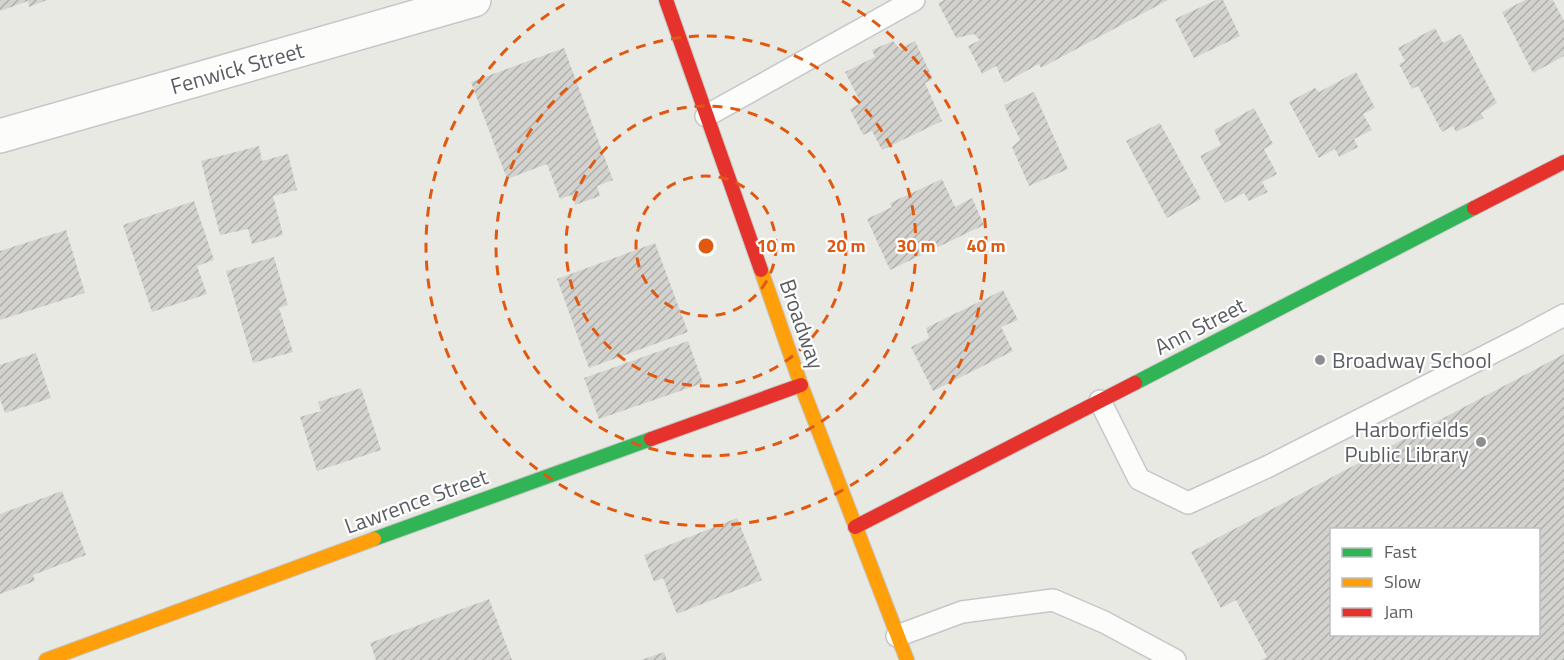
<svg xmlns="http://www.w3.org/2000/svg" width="1564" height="660" viewBox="0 0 1564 660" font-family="'Titillium Web',sans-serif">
	<defs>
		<pattern id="building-hatch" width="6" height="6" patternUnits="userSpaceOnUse" patternTransform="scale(1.5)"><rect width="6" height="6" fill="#d3d2cf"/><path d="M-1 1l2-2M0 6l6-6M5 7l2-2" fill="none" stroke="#aeaeab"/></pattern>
	</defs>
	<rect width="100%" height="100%" fill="#e9e9e4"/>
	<!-- building -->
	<g fill="url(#building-hatch)" fill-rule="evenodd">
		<path d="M0,0H47L29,7L28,1L0,11Z"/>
		<path d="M944,0H1168L1041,68L1039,64L1004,83L996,66L982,74L968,46L980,40L974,34L956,38L938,3Z"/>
		<path d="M1216,0H1223L1240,36L1194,58L1175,19Z"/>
		<path d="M1525,0H1553L1564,21V56L1533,73L1502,12Z"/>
		<path d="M1435,28L1443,43L1461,34L1497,103L1481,113L1484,118L1456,132L1453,126L1442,132L1418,86L1412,89L1399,64L1405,61L1398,48Z"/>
		<path d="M893,41L900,49L915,41L933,79L925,83L942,121L882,150L872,131L863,135L850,109L861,103L845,72L875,57L872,50Z"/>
		<path d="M564,48L613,180L597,186L600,196L575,205L571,195L560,199L547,164L507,179L471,82Z"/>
		<path d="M1356,72L1375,108L1363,114L1372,130L1354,139L1358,147L1339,157L1335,149L1319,158L1289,102L1315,88L1319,92Z"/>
		<path d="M1034,92L1068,169L1029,186L1012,147L1020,140L1004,105Z"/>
		<path d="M1254,108L1273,144L1264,149L1277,174L1262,182L1268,192L1249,201L1244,193L1225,203L1200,156L1221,145L1214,130Z"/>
		<path d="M1160,123L1201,199L1167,218L1126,141Z"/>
		<path d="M259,146L262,161L288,154L297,190L273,196L283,235L252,244L248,229L220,235L201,161Z"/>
		<path d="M942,179L955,207L972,198L984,225L890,270L867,219L892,207L890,203Z"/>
		<path d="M194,201L214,260L197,266L207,294L152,312L123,225Z"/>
		<path d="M66,230L85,293L0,320V251Z"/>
		<path d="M655,243L688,332L589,368L557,279Z"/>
		<path d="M274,257L288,305L279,308L293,352L253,363L226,271Z"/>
		<path d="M1003,290L1018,320L1001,327L1013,351L933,391L911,347L929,338L926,328Z"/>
		<path d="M688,341L703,383L599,419L584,378Z"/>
		<path d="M36,353L51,398L5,413L0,399V365Z"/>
		<path d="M1564,354V660H1261L1267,657L1236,600L1221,608L1191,552ZM1332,530H1538V634H1332Z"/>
		<path d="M361,388L381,450L317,471L300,417L321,411L318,402Z"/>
		<path d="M62,491L86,555L33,575L35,581L0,594V514Z"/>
		<path d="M737,518L762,580L677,614L663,578L654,582L644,555Z"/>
		<path d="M489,599L512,660H376L370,643Z"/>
		<path d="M664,652L667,660H641Z"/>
	</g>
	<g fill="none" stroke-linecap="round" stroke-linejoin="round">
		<!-- lane casing -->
		<g stroke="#c6c7c6" stroke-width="24">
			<g id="lane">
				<path d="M706,116L914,0"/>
				<path d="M1100,401L1139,479L1188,503L1269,466L1523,337L1564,315"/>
				<path d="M897,636L962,612L1053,600L1104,622L1175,660"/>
			</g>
		</g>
		<!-- street casing -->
		<g stroke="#c6c7c6" stroke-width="36">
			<path id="street" d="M0,136L474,0"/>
		</g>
		<!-- fast casing -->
		<g stroke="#c5c6c4" stroke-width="16">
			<g id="fast">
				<path d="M1135,383L1474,208"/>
				<path d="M374,539L651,439"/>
			</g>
		</g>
		<!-- slow casing -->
		<g stroke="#c5c6c4" stroke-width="16">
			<g id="slow">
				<path d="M761,270L801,385L907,660"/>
				<path d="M46,660L374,539"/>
			</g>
		</g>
		<!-- jam casing -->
		<g stroke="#c5c6c4" stroke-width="16">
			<g id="jam">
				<path d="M666,0L761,270"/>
				<path d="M1474,208L1564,162"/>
				<path d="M651,439L801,385"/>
				<path d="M855,527L1135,383"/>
			</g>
		</g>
		<!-- lane -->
		<use href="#lane" stroke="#fcfcfb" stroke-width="21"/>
		<!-- street -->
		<use href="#street" stroke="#fcfcfb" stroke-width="33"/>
		<!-- fast -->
		<use href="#fast" stroke="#30b455" stroke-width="14"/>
		<!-- slow -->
		<use href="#slow" stroke="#ff9f0a" stroke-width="14"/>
		<!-- jam -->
		<use href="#jam" stroke="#e5322d" stroke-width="14"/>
	</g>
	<!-- distance rings -->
	<g fill="none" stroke="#e15910" stroke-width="3" stroke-dasharray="10 8">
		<circle cx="706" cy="246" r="70"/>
		<circle cx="706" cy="246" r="140"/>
		<circle cx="706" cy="246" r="210"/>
		<path d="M842 1A280 280 0 1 1 570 1"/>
	</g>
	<!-- markers -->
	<g fill="#8c8e8f" stroke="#fff" stroke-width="2">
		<circle cx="1320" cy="360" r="6"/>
		<circle cx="1481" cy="442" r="6"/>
	</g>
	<g text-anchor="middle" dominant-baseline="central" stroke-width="4.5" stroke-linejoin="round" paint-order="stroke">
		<!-- street labels -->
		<g font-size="22" fill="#5a5d61" stroke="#fff">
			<text transform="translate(237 68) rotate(-16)">Fenwick Street</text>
			<text transform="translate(802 324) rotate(71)">Broadway</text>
			<text transform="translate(1200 326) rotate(-27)">Ann Street</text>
			<text transform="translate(416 501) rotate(-20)">Lawrence Street</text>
		</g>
		<!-- poi labels -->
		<g font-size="22" fill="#5a5d61" stroke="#fff" text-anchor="start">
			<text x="1332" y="360">Broadway School</text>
			<text x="1469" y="429" text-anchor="end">Harborfields<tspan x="1469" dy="25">Public Library</tspan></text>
		</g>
	</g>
	<circle cx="706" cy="246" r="9" fill="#e15910" stroke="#fff" stroke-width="3"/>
	<g font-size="18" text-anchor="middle" font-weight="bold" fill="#e15910" stroke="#fff" stroke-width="4.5" stroke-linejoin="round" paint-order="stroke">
		<text x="776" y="252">10 m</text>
		<text x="846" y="252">20 m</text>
		<text x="916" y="252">30 m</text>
		<text x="986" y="252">40 m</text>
	</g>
	<!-- legend -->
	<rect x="1330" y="528" width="210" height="108" fill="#ffffff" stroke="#bdbec0" stroke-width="1.5"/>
	<rect x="1342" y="548" width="30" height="9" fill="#30b455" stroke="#bdbec0" stroke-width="1.5"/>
	<text x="1384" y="558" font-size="18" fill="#5a5d61">Fast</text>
	<rect x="1342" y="578" width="30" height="9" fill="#ff9f0a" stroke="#bdbec0" stroke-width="1.5"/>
	<text x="1384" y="588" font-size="18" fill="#5a5d61">Slow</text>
	<rect x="1342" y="608" width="30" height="9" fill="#e5322d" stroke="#bdbec0" stroke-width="1.5"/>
	<text x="1384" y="618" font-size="18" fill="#5a5d61">Jam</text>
</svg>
